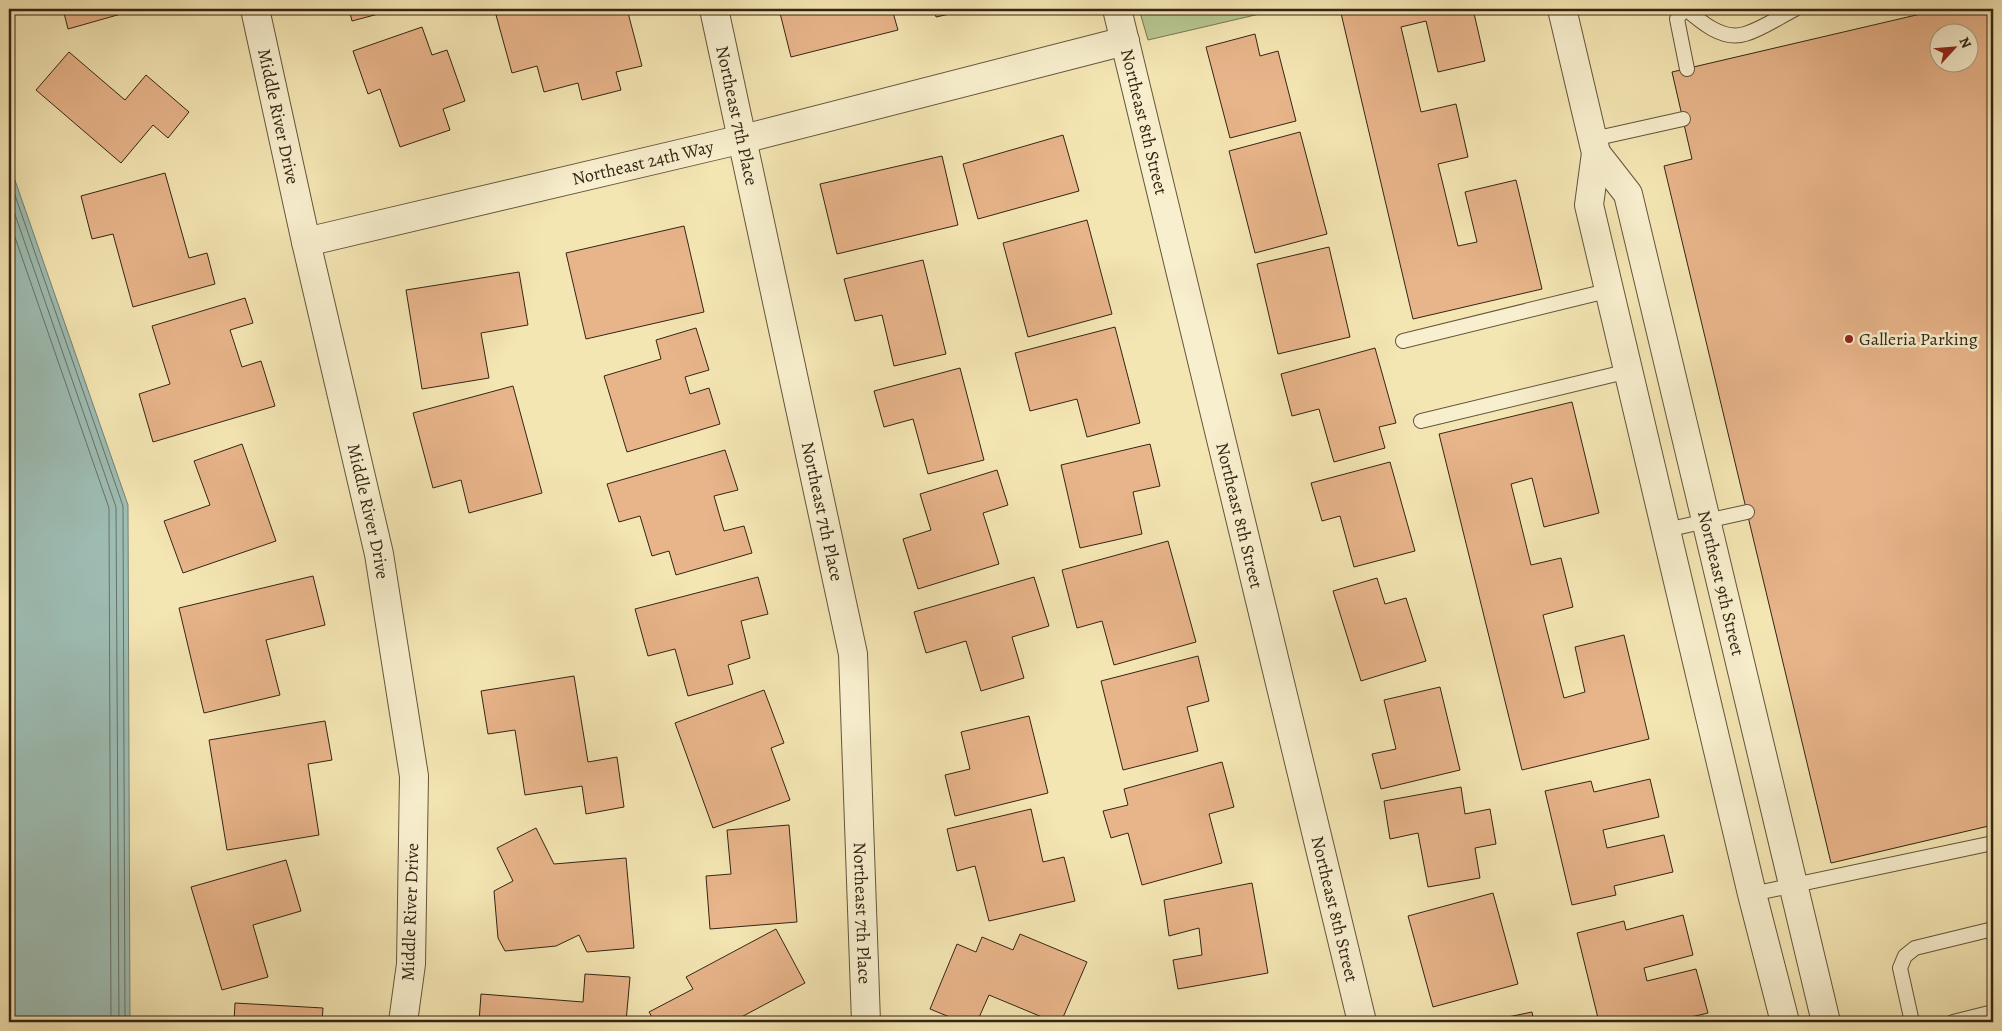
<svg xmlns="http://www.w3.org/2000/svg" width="2002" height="1031" viewBox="0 0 2002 1031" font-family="Alegreya,serif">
	<rect width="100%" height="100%" fill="#f4e6b3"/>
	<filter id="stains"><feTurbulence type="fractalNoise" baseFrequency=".004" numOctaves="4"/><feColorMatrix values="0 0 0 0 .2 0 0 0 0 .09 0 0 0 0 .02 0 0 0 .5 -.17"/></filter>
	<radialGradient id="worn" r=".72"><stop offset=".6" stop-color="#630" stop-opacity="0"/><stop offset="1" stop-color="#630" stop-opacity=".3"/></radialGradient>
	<!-- green -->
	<path fill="#b7c690" stroke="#767652" d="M1139,9H1281L1148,40Z"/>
	<!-- water -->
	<path fill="#9ebeb5" stroke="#748175" d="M9,163L128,505L130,1022H9Z"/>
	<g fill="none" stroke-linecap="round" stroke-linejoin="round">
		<!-- shore -->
		<g stroke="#697265" stroke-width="1">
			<path d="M9,178L123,506L125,1022"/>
			<path d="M9,197L116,507L119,1022"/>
			<path d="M9,220L109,508L111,1022"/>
		</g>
	</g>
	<!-- building -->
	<g fill="#e8b48a" stroke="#342515" fill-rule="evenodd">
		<path d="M63,9H135V10L68,29Z"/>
		<path d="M349,9H397L352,21Z"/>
		<path d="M521,9H627L642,66L616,72L621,90L582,100L578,83L544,92L537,66L512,73L496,15Z"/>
		<path d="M779,9H892L898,30L791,57Z"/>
		<path d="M934,9H972L936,17Z"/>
		<path d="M1340,9H1473L1485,61L1438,72L1426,21L1401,27L1421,112L1456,104L1468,157L1438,164L1458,246L1477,242L1465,192L1516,180L1542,289L1413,319Z"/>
		<path d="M1942,9H1989L1993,26V825L1831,863L1664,166L1692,159L1672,72ZM1940,32H1970V62H1940Z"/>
		<path d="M422,27L432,55L447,50L465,101L443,109L450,130L400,147L380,89L368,94L353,51Z"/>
		<path d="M1255,34L1260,56L1278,51L1296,121L1230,138L1206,47Z"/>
		<path d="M69,52L125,100L146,75L189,112L168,138L153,125L121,163L36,90Z"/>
		<path d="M1300,132L1327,234L1255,253L1229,151Z"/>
		<path d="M1063,135L1079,191L978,219L963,164Z"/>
		<path d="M942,156L958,225L837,254L820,184Z"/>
		<path d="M165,173L189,258L207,253L215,284L133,307L113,234L92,239L81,196Z"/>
		<path d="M1087,220L1112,314L1028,337L1003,243Z"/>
		<path d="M684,226L704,312L586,339L566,253Z"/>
		<path d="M1329,247L1350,337L1278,354L1257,264Z"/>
		<path d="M923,260L946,354L894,366L882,315L855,321L844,279Z"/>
		<path d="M519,272L528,325L481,333L489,378L422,389L406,290Z"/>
		<path d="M245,298L253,323L230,330L242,367L261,361L275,406L153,442L139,394L170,384L152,326Z"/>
		<path d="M1115,327L1140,423L1087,437L1077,399L1030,411L1015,353Z"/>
		<path d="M696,328L709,370L685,377L690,394L709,388L720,424L627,452L604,376L661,359L656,340Z"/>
		<path d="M1375,348L1396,423L1379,427L1385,448L1334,462L1319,409L1292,416L1281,374Z"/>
		<path d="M960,368L984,460L928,474L913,419L884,427L874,391Z"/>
		<path d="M513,386L542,493L469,513L461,480L433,488L413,413Z"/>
		<path d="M1572,402L1599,513L1544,527L1532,478L1511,484L1531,565L1561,558L1573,607L1543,615L1564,698L1585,692L1575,647L1624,635L1649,739L1522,770L1439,434Z"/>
		<path d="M242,444L276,541L183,573L164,521L210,505L194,461Z"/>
		<path d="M1150,444L1160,486L1133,492L1142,534L1080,548L1061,465Z"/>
		<path d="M725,450L738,490L714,496L724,531L744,526L752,553L676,575L669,551L652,556L640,516L619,522L607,484Z"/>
		<path d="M1390,462L1415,551L1354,567L1340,516L1322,521L1311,483Z"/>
		<path d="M997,470L1008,505L983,513L999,564L918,589L903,539L931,530L920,494Z"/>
		<path d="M1168,541L1196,642L1114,665L1102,621L1077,628L1062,570Z"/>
		<path d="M313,576L325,625L266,640L280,695L204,713L179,608Z"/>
		<path d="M758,577L768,614L741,621L750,658L728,665L733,684L688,696L675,649L648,656L635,609Z"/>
		<path d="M1034,577L1049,626L1012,637L1024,678L981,691L966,641L926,653L914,612Z"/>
		<path d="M1377,578L1385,604L1406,598L1426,661L1361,681L1333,591Z"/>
		<path d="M1198,656L1209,701L1187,707L1198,751L1123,770L1101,681Z"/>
		<path d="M574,676L588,762L617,757L624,807L586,814L582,786L525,795L515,730L488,734L481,691Z"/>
		<path d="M1440,687L1460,770L1381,789L1372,754L1396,749L1384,700Z"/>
		<path d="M764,690L784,743L771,748L790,800L713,828L675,723Z"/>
		<path d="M1029,716L1048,793L955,816L945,775L970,769L961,732Z"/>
		<path d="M325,721L332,760L308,764L319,835L227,850L209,740Z"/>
		<path d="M1222,762L1234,807L1209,814L1222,863L1142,885L1128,833L1111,838L1103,811L1128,805L1124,789Z"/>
		<path d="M1650,779L1659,817L1603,830L1607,848L1664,835L1673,872L1614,886L1616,895L1572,905L1545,791L1591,781L1594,792Z"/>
		<path d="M1461,787L1465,814L1490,809L1496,844L1475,848L1480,878L1428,887L1418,833L1390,839L1384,801Z"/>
		<path d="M1031,809L1043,862L1064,857L1075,901L989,921L975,866L957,871L947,829Z"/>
		<path d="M789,825L797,922L710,929L706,876L731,874L727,830Z"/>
		<path d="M536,828L554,864L626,858L634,948L587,952L579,935L556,946L505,951L498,938L494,891L513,881L497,848Z"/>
		<path d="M286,860L301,911L253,925L268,977L222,990L191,887Z"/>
		<path d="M1252,883L1268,973L1178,989L1173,960L1202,955L1199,928L1169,936L1164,900Z"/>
		<path d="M1493,893L1518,984L1433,1007L1408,916Z"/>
		<path d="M1683,915L1693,955L1644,968L1647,981L1696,969L1708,1013L1670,1022H1599L1577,933L1624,921L1626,930Z"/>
		<path d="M776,929L805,983L732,1022H655L649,1012L693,989L686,977Z"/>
		<path d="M1020,934L1087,962L1061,1022H1054L989,995L977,1022H962L930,1009L957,944L976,952L982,937L1013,950Z"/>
		<path d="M585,974L630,977L626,1022H479L481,994L583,1002Z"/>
		<path d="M235,1003L323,1008L322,1022H234Z"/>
		<path d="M1532,1012L1534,1022H1484Z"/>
	</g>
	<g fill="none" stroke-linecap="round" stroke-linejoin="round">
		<!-- service casing -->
		<g stroke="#64553c" stroke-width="16">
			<g id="service">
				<path d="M1684,9L1677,19L1687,69"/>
				<path d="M1686,9C1701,22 1723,41 1745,34C1762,29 1779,17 1795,9"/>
				<path d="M1593,139L1683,119"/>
				<path d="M1403,341L1611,290"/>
				<path d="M1421,421L1629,371"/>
				<path d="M1666,530L1747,512"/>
				<path d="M1752,894L1993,843"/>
				<path d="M1912,1022L1900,968L1905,956L1915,948L1993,929"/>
				<path d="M1953,1022L1993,1012"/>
			</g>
		</g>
		<!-- minor casing -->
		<g stroke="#64553c" stroke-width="30">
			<g id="minor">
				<path id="s1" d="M255,9L306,242L379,554L414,776L411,964L403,1022"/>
				<path id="s2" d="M714,9L853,654L866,1022"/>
				<path id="s3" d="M1117,9L1362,1022"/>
				<path d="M1562,9L1596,153L1589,205L1752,894L1785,1022"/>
				<path id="s4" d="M1596,153L1628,194L1826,1022"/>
				<path id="s5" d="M306,242L743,139L1125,41"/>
			</g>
		</g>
		<!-- service -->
		<use href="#service" stroke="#f8efce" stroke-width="14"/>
		<!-- minor -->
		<use href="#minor" stroke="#f8efce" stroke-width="28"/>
	</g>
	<!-- markers -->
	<circle fill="#8f2418" stroke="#f8efce" stroke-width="2" cx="1849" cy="339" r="5"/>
	<g text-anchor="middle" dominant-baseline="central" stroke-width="5" stroke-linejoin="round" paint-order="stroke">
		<!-- street labels -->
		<g font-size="18" fill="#342515" stroke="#f8efce">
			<text stroke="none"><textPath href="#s2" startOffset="109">Northeast 7th Place</textPath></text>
			<text stroke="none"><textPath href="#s1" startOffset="110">Middle River Drive</textPath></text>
			<text stroke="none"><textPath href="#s3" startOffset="116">Northeast 8th Street</textPath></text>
			<text stroke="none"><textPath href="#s5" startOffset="346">Northeast 24th Way</textPath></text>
			<text stroke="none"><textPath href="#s2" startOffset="514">Northeast 7th Place</textPath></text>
			<text stroke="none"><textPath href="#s1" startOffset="515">Middle River Drive</textPath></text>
			<text stroke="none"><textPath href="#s3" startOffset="521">Northeast 8th Street</textPath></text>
			<text stroke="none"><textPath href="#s4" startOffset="452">Northeast 9th Street</textPath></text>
			<text stroke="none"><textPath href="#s3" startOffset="926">Northeast 8th Street</textPath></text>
			<text transform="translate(410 912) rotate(-88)">Middle River Drive</text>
			<text stroke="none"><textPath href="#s2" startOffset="919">Northeast 7th Place</textPath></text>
		</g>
		<!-- poi labels -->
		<g font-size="18" fill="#342515" stroke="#f8efce" text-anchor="start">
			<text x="1859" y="339">Galleria Parking</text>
		</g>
	</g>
	<!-- margin -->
	<rect width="2002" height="1031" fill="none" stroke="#f4e6b3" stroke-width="30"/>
	<rect x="10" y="10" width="1982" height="1011" fill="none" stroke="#342515" stroke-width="2.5"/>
	<rect x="15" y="15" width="1972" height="1001" fill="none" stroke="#342515"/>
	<!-- north arrow -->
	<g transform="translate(1954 48) rotate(64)"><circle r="24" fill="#f8efce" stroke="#aa9e84"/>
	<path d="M0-4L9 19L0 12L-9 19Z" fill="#8f2418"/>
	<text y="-8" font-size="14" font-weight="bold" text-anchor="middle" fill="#342515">N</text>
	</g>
	<rect width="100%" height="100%" filter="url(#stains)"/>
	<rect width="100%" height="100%" fill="url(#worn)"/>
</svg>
